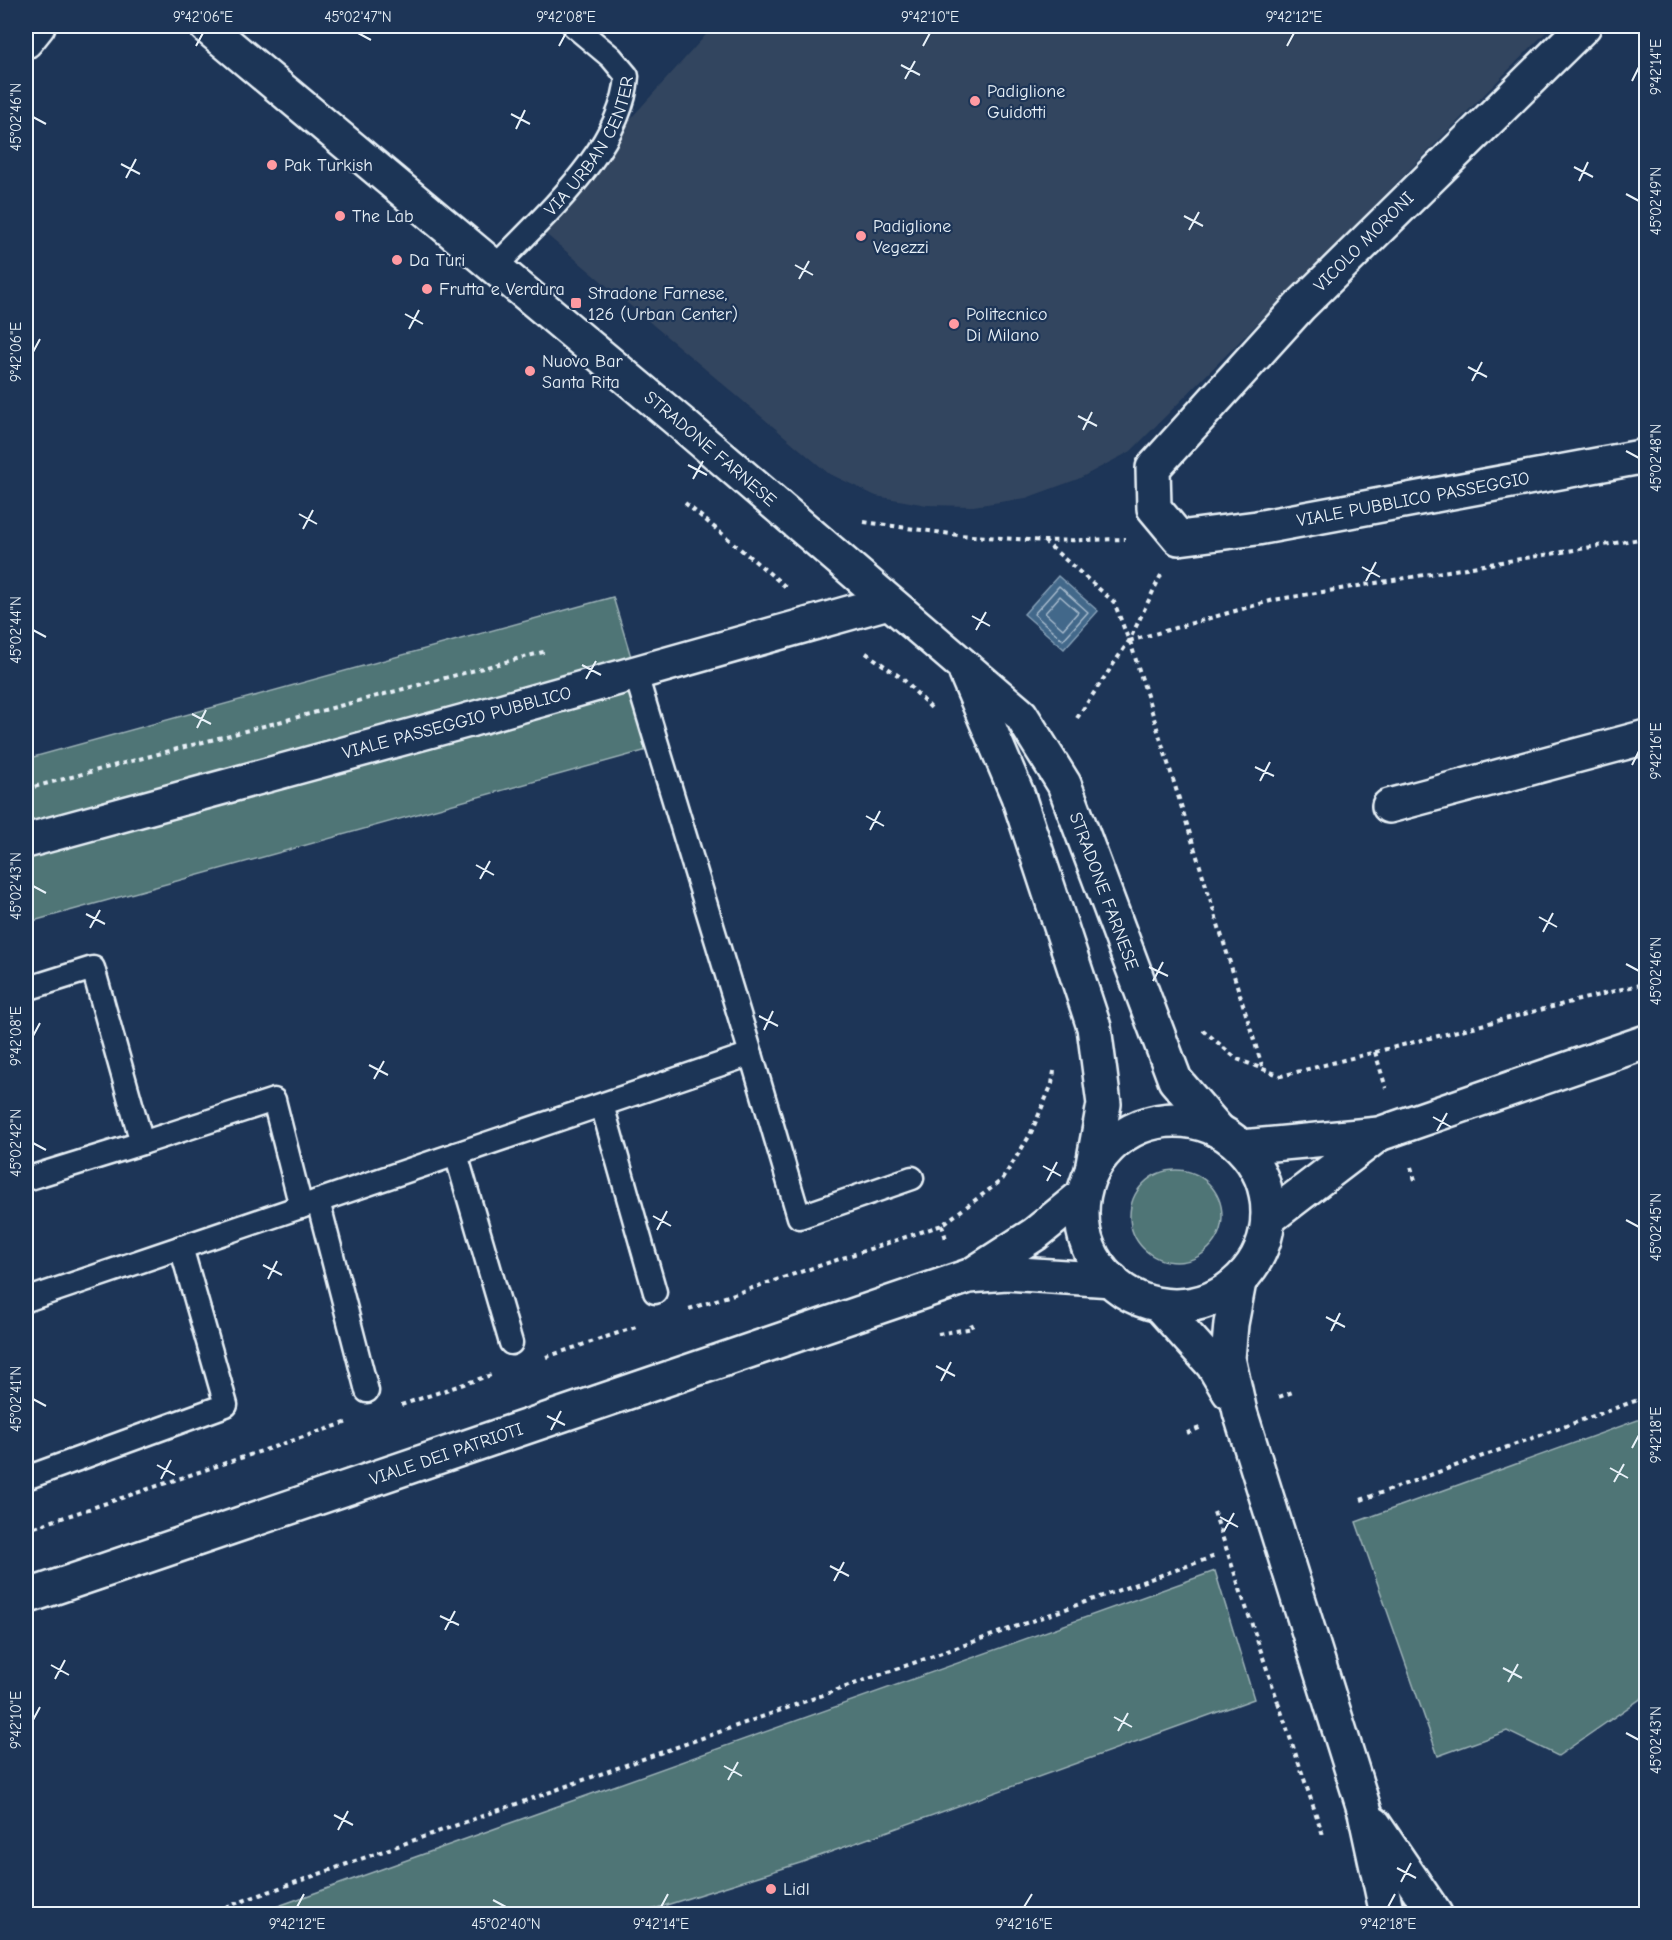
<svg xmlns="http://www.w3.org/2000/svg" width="1672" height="1940" viewBox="0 0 1672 1940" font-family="'Comic Neue',sans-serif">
	<rect width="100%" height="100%" fill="#1d3557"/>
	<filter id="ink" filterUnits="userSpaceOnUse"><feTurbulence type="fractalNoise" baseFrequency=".0167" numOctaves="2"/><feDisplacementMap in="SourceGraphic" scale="12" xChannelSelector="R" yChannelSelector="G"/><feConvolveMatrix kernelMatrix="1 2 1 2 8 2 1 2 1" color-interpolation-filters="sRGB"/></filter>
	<g filter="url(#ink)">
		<!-- built -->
		<path fill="#33455e" d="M714,26H1552L1131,451L1078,479L1026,498L973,506L927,505L876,496L828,473L535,225Z"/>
		<!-- green -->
		<g fill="#507476" stroke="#9cb2b7" stroke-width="1.5">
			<path d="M613,597L658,747L26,923V759Z"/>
			<circle cx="1176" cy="1216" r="46"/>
			<path d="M1646,1417V1695L1558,1756L1507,1731L1438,1756L1356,1522Z"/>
			<path d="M1215,1571L1254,1699L800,1863L638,1914H256Z"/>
		</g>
		<!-- water -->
		<path fill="#43688a" stroke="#859fb6" stroke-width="1.5" d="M1058,576L1098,611L1064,649L1024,614Z"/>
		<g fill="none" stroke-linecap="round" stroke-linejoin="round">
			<!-- shore -->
			<g stroke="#a6bacc" stroke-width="1.5">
				<path d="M1059,586L1088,612L1063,640L1034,614Z"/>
				<path d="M1060,596L1078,612L1063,629L1045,613Z"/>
			</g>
			<!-- service casing -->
			<g stroke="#e8f1f8" stroke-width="27">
				<g id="service">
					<path id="s1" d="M495,267C543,216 622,149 627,76L611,57L574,26"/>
					<path d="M26,989L93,968L142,1143L26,1179"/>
					<path d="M751,1054L799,1217L912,1178"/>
					<path d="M602,1105L655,1292"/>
					<path d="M142,1143L274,1100L301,1207"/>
					<path d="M456,1154L511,1343"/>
					<path d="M318,1201L367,1391"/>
					<path d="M26,1300L751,1054L636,675"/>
					<path d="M26,1478L226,1405L181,1247"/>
				</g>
			</g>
			<!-- pedestrian casing -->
			<g stroke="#e8f1f8" stroke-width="38">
				<path id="pedestrian" d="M26,841L469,720"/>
			</g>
			<!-- minor casing -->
			<g stroke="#e8f1f8" stroke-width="38">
				<g id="minor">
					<path id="s2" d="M1584,26L1300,306L1153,468L1154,508L1179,538L1257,528L1646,456"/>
					<path d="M26,41L38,26"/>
					<path d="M469,720L888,602"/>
					<path d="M1389,806L1646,737"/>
				</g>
			</g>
			<!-- tertiary casing -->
			<g stroke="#e8f1f8" stroke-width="38">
				<g id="tertiary">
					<path id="s3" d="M206,26L681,423L1021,715L1064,784L1175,1080L1219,1131"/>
					<path d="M966,673L1018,796L1094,1027L1104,1104L1092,1170"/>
					<path d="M1239,1282L1231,1324L1228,1358L1240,1412L1365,1812L1387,1914"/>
					<path d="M1159,1305L1213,1365L1229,1392"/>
					<path d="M1374,1824L1435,1914"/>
				</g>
			</g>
			<!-- secondary casing -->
			<g stroke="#e8f1f8" stroke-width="38">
				<g id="secondary">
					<circle cx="1175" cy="1213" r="93"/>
					<path d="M1242,1147L1379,1134L1646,1042"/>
					<path d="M1268,1219L1379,1134"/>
					<path d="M973,1274L1035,1234L1083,1195"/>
					<path id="s4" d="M26,1597L969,1276L1006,1273L1112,1280"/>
				</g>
			</g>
			<!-- path -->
			<g stroke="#e8f1f8" stroke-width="4" stroke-dasharray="4.5 4.5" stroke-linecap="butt">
				<path d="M685,503L786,587"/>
				<path d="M864,522L958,535L1044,541L1125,539"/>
				<path d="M1044,541L1114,602L1129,641L1274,600L1646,538"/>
				<path d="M1130,641L1263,1069"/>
				<path d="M866,653L902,678L933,710"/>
				<path d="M1077,718L1129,641L1161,575"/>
				<path d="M26,789L547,651"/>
				<path d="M1203,1030L1237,1059L1281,1076L1646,983"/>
				<path d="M1375,1052L1386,1088"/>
				<path d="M1411,1167L1415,1180"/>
				<path d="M942,1225L946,1239"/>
				<path d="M689,1309L942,1225L1002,1180L1030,1135L1052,1084L1054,1071"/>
				<path d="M938,1334L973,1328L970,1321"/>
				<path d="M546,1357L639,1326"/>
				<path d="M1279,1397L1295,1391"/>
				<path d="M401,1405L491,1375"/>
				<path d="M1187,1433L1202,1427"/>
				<path d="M1361,1500L1646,1397"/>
				<path d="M26,1530L348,1422"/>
				<path d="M1278,1702L1324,1838"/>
				<path d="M181,1914L223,1908L1215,1556"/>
			</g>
			<!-- service -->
			<use href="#service" stroke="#1d3557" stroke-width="22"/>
			<!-- pedestrian -->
			<use href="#pedestrian" stroke="#1d3557" stroke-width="33"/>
			<!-- minor -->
			<use href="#minor" stroke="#1d3557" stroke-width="33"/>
			<!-- tertiary -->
			<use href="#tertiary" stroke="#1d3557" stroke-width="33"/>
			<!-- secondary -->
			<use href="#secondary" stroke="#1d3557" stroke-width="33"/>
			<!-- path-bridge -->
			<path stroke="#e8f1f8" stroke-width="4" stroke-dasharray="4.5 4.5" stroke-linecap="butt" d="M1214,1512L1278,1702"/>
		</g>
	</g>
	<!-- ticks -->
	<path fill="none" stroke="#e8f1f8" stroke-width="2" d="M358,33L371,40M196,46L203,33M559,46L566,33M923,46L930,33M1287,46L1294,33M901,65L920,75M905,79L915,61M1632,81L1639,67M511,114L530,124M33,117L46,124M516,129L525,110M121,164L140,174M1574,167L1593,177M126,178L136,159M1579,181L1588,162M1626,194L1639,201M1184,216L1203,226M1189,230L1199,212M795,265L813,275M799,279L809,261M405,314L423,324M409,329L419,310M33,352L40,339M1468,367L1487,377M1472,381L1482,362M1078,416L1097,426M1083,430L1092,412M1626,451L1639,458M688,465L707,475M693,479L703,461M299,514L317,524M303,529L313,510M1362,567L1380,577M1366,581L1376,562M972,616L990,626M33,630L46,637M976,630L986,612M582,665L601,675M586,679L596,661M192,714L211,724M197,728L206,710M1632,765L1639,751M1255,767L1274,776M1260,781L1270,762M866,816L884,826M870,830L880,811M476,865L494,875M480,879L490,861M33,886L46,893M86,914L105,924M1539,917L1557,927M90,928L100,910M1543,932L1553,913M1626,964L1639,971M1149,967L1168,976M1153,981L1163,962M759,1016L778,1026M764,1030L773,1011M33,1036L40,1023M369,1065L388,1075M374,1079L384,1061M1433,1117L1451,1127M1437,1131L1447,1113M33,1143L46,1150M1043,1166L1061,1176M1047,1181L1057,1162M653,1216L671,1226M1626,1220L1639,1227M657,1230L667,1211M263,1265L282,1275M268,1279L277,1261M1326,1317L1345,1327M1331,1331L1340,1313M936,1366L955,1376M941,1381L951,1362M33,1399L46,1406M547,1416L565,1425M551,1430L561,1411M1632,1448L1639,1435M157,1465L175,1475M1610,1468L1628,1478M161,1479L171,1460M1614,1482L1624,1464M1220,1517L1238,1527M1224,1531L1234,1513M830,1566L849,1576M834,1581L844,1562M440,1616L459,1625M445,1630L455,1611M51,1665L69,1675M1503,1668L1522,1678M55,1679L65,1660M1508,1682L1518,1664M1114,1717L1132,1727M33,1720L40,1707M1118,1731L1128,1713M1626,1733L1639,1740M724,1766L742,1776M728,1780L738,1762M334,1815L353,1825M338,1830L348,1811M1397,1868L1416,1878M1401,1882L1411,1863M493,1900L506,1907M297,1907L304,1894M661,1907L668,1894M1024,1907L1032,1894M1388,1907L1395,1894"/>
	<!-- markers -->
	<g fill="#ff9aa2" stroke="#1d3557" stroke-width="2">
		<circle cx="975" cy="101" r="6"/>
		<circle cx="272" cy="165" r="6"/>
		<circle cx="340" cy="216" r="6"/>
		<circle cx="861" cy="236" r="6"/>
		<circle cx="397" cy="260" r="6"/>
		<circle cx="427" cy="289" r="6"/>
		<rect x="570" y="297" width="12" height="12" rx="3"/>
		<circle cx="954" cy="324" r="6"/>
		<circle cx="530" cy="371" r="6"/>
		<circle cx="771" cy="1889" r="6"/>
	</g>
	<g text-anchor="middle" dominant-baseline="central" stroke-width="4.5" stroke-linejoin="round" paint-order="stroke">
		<!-- poi labels -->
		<g font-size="18" fill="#e8f1f8" stroke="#1d3557" text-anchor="start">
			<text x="987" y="91">Padiglione<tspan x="987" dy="21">Guidotti</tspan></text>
			<text x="284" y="165">Pak Turkish</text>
			<text x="352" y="216">The Lab</text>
			<text x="873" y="226">Padiglione<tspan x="873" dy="21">Vegezzi</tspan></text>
			<text x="409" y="260">Da Turi</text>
			<text x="439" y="289">Frutta e Verdura</text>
			<text x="588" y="293">Stradone Farnese,<tspan x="588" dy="21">126 (Urban Center)</tspan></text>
			<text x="966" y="314">Politecnico<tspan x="966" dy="21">Di Milano</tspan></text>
			<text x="542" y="361">Nuovo Bar<tspan x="542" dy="21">Santa Rita</tspan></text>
			<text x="783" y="1889">Lidl</text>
		</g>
		<!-- street labels -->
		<g font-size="18" fill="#e8f1f8" stroke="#1d3557">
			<text stroke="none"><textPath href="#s1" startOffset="156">VIA URBAN CENTER</textPath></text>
			<text transform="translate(1364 242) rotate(-45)">VICOLO MORONI</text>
			<text stroke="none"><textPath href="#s3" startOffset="658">STRADONE FARNESE</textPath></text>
			<text stroke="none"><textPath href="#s2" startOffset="934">VIALE PUBBLICO PASSEGGIO</textPath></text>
			<text transform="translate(457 723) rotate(-15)">VIALE PASSEGGIO PUBBLICO</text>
			<text stroke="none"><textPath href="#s3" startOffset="1263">STRADONE FARNESE</textPath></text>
			<text stroke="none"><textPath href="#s4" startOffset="444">VIALE DEI PATRIOTI</textPath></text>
		</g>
	</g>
	<!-- margin -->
	<rect width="1672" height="1940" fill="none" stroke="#1d3557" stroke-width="66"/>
	<rect x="33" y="33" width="1606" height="1874" fill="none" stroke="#e8f1f8" stroke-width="2"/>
	<g font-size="15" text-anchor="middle" fill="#e8f1f8">
		<text x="203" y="22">9°42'06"E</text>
		<text x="358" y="22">45°02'47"N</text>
		<text x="566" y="22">9°42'08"E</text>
		<text x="930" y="22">9°42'10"E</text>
		<text x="1294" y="22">9°42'12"E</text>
		<text transform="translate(1656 67) rotate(-90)" y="5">9°42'14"E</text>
		<text transform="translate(16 117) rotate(-90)" y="5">45°02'46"N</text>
		<text transform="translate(1656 201) rotate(-90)" y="5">45°02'49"N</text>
		<text transform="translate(16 352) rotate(-90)" y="5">9°42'06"E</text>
		<text transform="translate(1656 458) rotate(-90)" y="5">45°02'48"N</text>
		<text transform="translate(16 630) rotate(-90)" y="5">45°02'44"N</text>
		<text transform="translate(1656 751) rotate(-90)" y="5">9°42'16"E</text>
		<text transform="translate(16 886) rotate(-90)" y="5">45°02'43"N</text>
		<text transform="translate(1656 971) rotate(-90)" y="5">45°02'46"N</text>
		<text transform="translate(16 1036) rotate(-90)" y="5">9°42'08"E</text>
		<text transform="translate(16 1143) rotate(-90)" y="5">45°02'42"N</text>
		<text transform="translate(1656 1227) rotate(-90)" y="5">45°02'45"N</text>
		<text transform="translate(16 1399) rotate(-90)" y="5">45°02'41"N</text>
		<text transform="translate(1656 1435) rotate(-90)" y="5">9°42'18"E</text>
		<text transform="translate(16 1720) rotate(-90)" y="5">9°42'10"E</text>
		<text transform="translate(1656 1740) rotate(-90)" y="5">45°02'43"N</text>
		<text x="297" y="1929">9°42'12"E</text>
		<text x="506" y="1929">45°02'40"N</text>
		<text x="661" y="1929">9°42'14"E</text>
		<text x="1024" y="1929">9°42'16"E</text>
		<text x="1388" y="1929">9°42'18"E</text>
	</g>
</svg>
